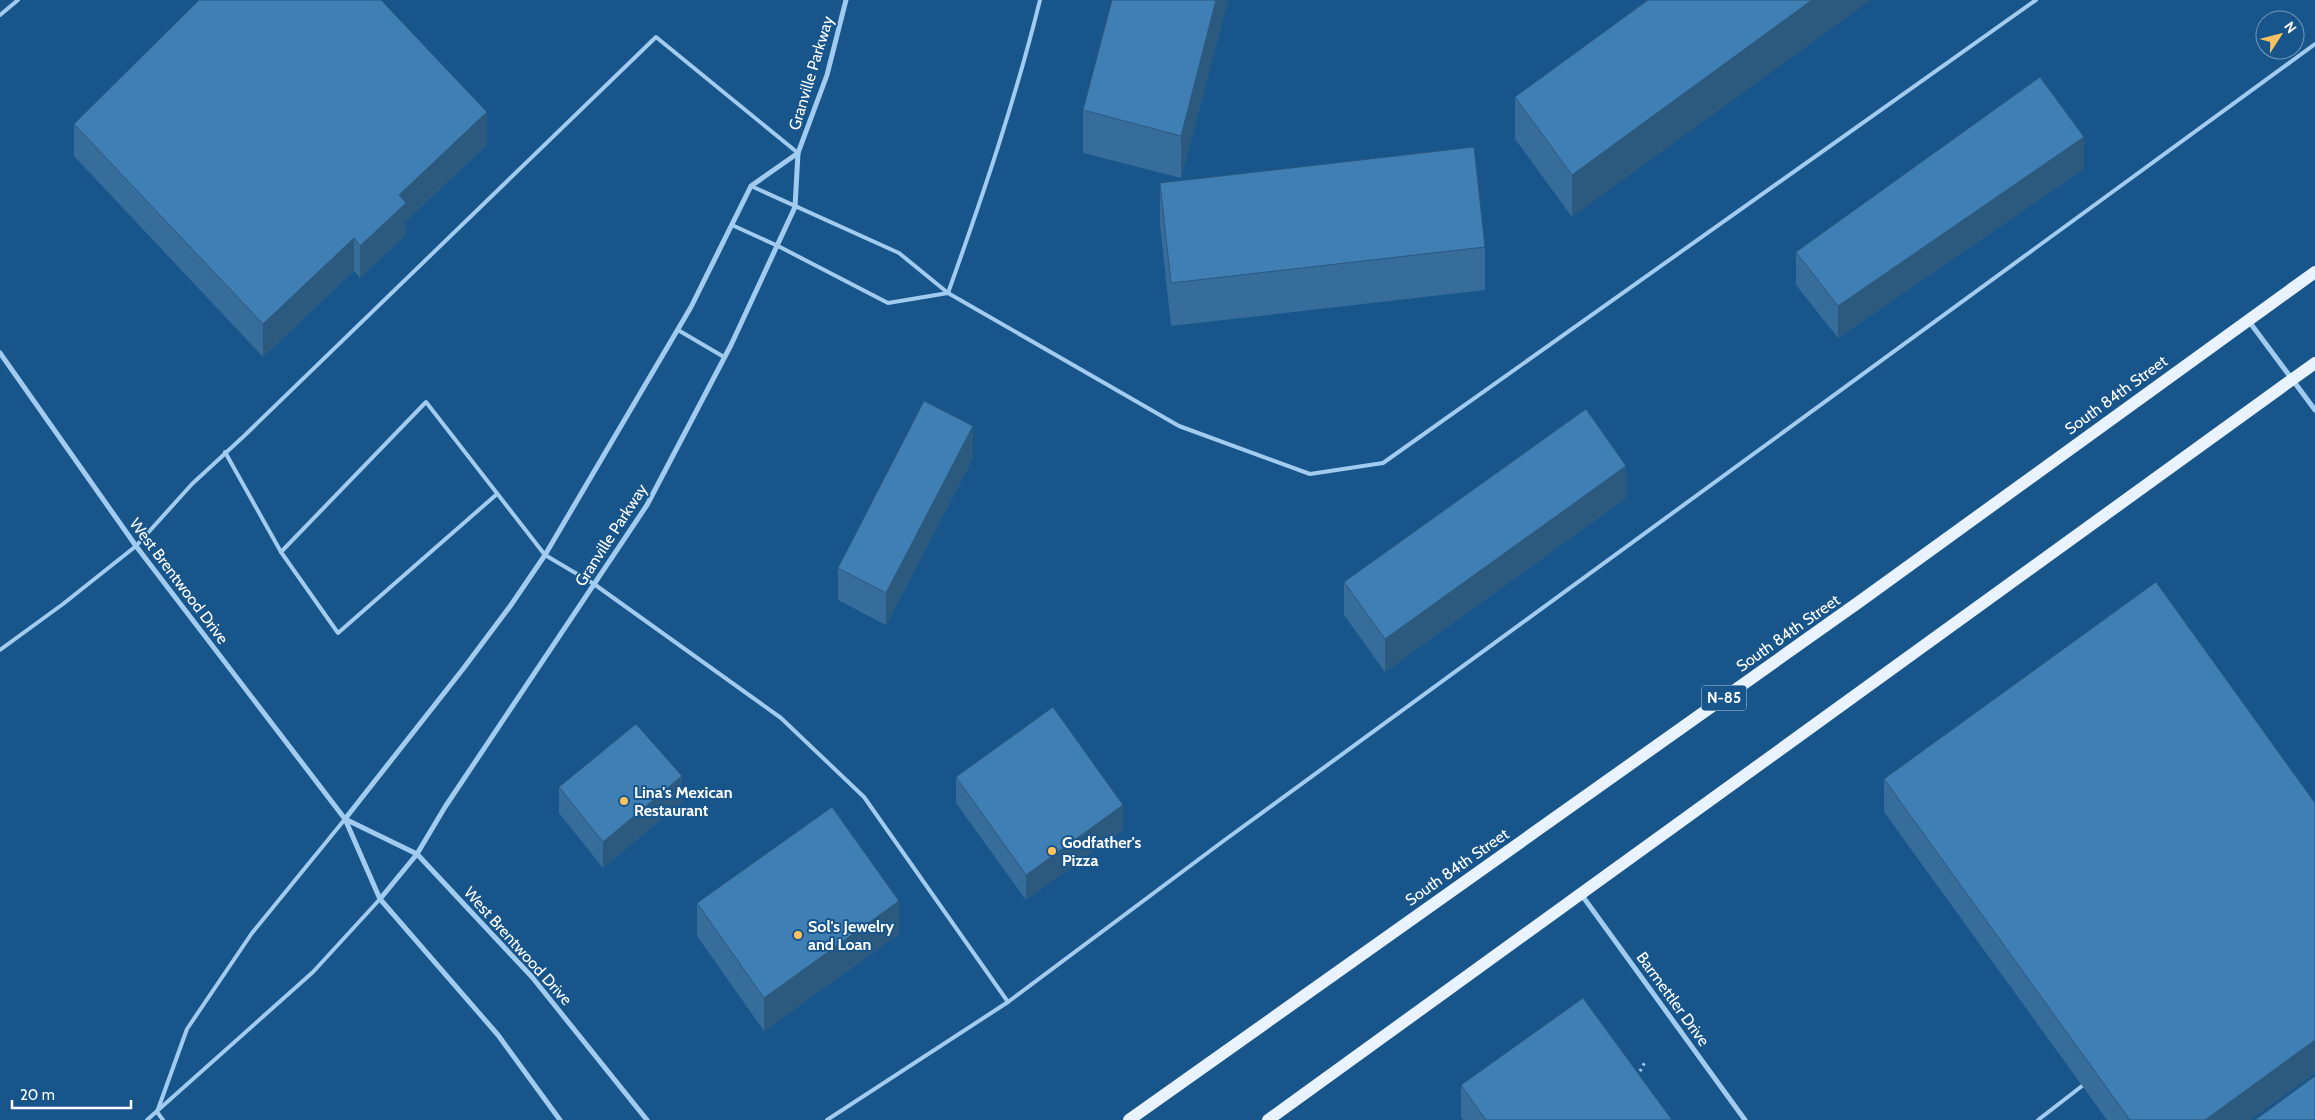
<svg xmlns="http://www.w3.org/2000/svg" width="2315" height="1120" viewBox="0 0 2315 1120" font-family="Cabin,sans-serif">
	<rect width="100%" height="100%" fill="#17558b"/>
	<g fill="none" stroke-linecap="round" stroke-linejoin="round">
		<!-- path -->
		<path stroke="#a1cbef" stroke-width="3" stroke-dasharray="2.5 4" stroke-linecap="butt" d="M1637,1077L1645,1062"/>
		<!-- lane -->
		<g stroke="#a1cbef" stroke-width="4">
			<path d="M0,15L18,0"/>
			<path d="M751,186L899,253L948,293L1179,426L1310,474L1383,463L2036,0"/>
			<path d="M732,225L778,246L888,303L948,293"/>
			<path d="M948,293C983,195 1015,101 1040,0"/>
			<path d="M678,330L724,357"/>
			<path d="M225,452L281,552"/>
			<path d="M497,494L338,633L281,552L426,402L545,555L594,584L781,718L864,797L1008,1002"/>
			<path d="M0,650L63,604L136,546L192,484L244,436L656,37L798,153"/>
			<path d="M157,1112L187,1029L252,933L345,819"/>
			<path d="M157,1112L163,1120"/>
			<path d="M147,1120L313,972L380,899"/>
			<path d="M827,1120L1008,1002L1222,842L2315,44"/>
			<path d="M2038,1120L2082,1086"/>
		</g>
		<!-- street -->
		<g stroke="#a1cbef" stroke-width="5">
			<path d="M2248,320L2315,410"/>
			<path d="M0,353L136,546L345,819L380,899L498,1035L560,1120"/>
			<path d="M345,819L463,669L511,605L545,555L691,307L751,186L798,153"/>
			<path d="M345,819L417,854L532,977L647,1120"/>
			<path d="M1581,894L1745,1120"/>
			<path d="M380,899L417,854L445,807L647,505L731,345L795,207L798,153L827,75L846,0"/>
		</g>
		<!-- primary -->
		<g stroke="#e8f3ff" stroke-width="12">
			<path d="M1129,1120L1859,602L2315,272"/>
			<path d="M1268,1120L2315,363"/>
		</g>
	</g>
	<!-- wall -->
	<g fill="#366d9b">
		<path d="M1112,0H1228L1181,178L1083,153V110Z"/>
		<path d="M1648,0L1572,217L1515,139V97Z"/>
		<path d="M74,124L487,145L406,221V235L360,278L354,271L263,357L74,156Z"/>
		<path d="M2084,169L1838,338L1796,285V252Z"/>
		<path d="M1160,183L1485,247V290L1171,326L1160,225Z"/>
		<path d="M973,458L886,625L838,600V568Z"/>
		<path d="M1626,498L1385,672L1344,615V582Z"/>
		<path d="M956,777L1123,830L1026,900L956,803Z"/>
		<path d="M1884,779L2315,1073L2250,1120H2107L1884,812Z"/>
		<path d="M559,787L682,802L603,868L559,813Z"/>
		<path d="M697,903L899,934L764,1031L697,936Z"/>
		<path d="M1461,1085L1672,1120H1463L1461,1117Z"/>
	</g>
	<!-- shaded-wall -->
	<g fill="#2c597e">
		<path d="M1216,0H1228L1181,178V136Z"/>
		<path d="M1812,0H1871L1572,217V175Z"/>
		<path d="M487,112V145L406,221V235L360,278V246L399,195Z"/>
		<path d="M2084,137V169L1838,338V306Z"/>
		<path d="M354,238V271L263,357V324Z"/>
		<path d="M973,426V458L886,625V593Z"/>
		<path d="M1626,466V498L1385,672V639Z"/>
		<path d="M682,776V802L603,868V842Z"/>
		<path d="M1123,805V830L1026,900V875Z"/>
		<path d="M899,901V934L764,1031V998Z"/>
		<path d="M2315,1040V1073L2250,1120H2205Z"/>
	</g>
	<!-- building -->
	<g fill="#3f7fb4" stroke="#2c597e">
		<path d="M199,0H381L487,112L399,195L406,203L360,246L354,238L263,324L74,124Z"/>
		<path d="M1112,0H1216L1181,136L1083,110Z"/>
		<path d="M1648,0H1812L1572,175L1515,97Z"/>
		<path d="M2040,77L2084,137L1838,306L1796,252Z"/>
		<path d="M1474,147L1485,247L1171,283L1160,183Z"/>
		<path d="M924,401L973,426L886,593L838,568Z"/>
		<path d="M1586,409L1626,466L1385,639L1344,582Z"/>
		<path d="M2156,582L2315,803V1040L2205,1120H2130L1884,779Z"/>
		<path d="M1053,707L1123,805L1026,875L956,777Z"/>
		<path d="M636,724L682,776L603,842L559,787Z"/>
		<path d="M832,807L899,901L764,998L697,903Z"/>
		<path d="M1583,998L1672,1120H1486L1461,1085Z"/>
		<path d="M2315,1076V1120H2255Z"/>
	</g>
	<!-- markers -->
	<g fill="#ffc15e" stroke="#17558b" stroke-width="2">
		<circle cx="624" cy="801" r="5"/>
		<circle cx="1052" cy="851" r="5"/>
		<circle cx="798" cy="935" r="5"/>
	</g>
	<g text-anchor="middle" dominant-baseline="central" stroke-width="4" stroke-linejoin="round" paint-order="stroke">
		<!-- shield labels -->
		<rect fill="#17558b" stroke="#b9ccdc" stroke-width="1" x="1701.5" y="685.5" width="45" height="25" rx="4"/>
		<g font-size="15" font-weight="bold" fill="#fff">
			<text x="1724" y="698">N-85</text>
		</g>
		<!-- street labels -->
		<g font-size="16" fill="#fff" stroke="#17558b">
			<text transform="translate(811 73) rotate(-73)">Granville Parkway</text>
			<text transform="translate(2116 395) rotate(-36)">South 84th Street</text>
			<text transform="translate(611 535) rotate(-57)">Granville Parkway</text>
			<text transform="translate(179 581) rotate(53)">West Brentwood Drive</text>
			<text transform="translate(1788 633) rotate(-35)">South 84th Street</text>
			<text transform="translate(1457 867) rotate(-35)">South 84th Street</text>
			<text transform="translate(518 946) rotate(48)">West Brentwood Drive</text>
			<text transform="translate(1673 999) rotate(54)">Barmettler Drive</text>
		</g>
		<!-- poi labels -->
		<g font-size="16" font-weight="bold" fill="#fff" stroke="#17558b" text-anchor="start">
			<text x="634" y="792">Lina's Mexican<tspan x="634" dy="18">Restaurant</tspan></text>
			<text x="1062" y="842">Godfather's<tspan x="1062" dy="18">Pizza</tspan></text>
			<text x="808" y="926">Sol's Jewelry<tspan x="808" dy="18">and Loan</tspan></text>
		</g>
	</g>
	<!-- north arrow -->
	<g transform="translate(2280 35) rotate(54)"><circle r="24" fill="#17558b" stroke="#7499b9"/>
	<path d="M0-4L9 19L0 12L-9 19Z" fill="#ffc15e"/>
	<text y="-8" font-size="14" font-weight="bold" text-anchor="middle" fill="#ffffff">N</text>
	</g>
	<!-- scale -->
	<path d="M12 1100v8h119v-8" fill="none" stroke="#ffffff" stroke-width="2.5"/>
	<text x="20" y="1100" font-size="15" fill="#ffffff" stroke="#17558b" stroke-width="4" paint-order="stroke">20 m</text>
</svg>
